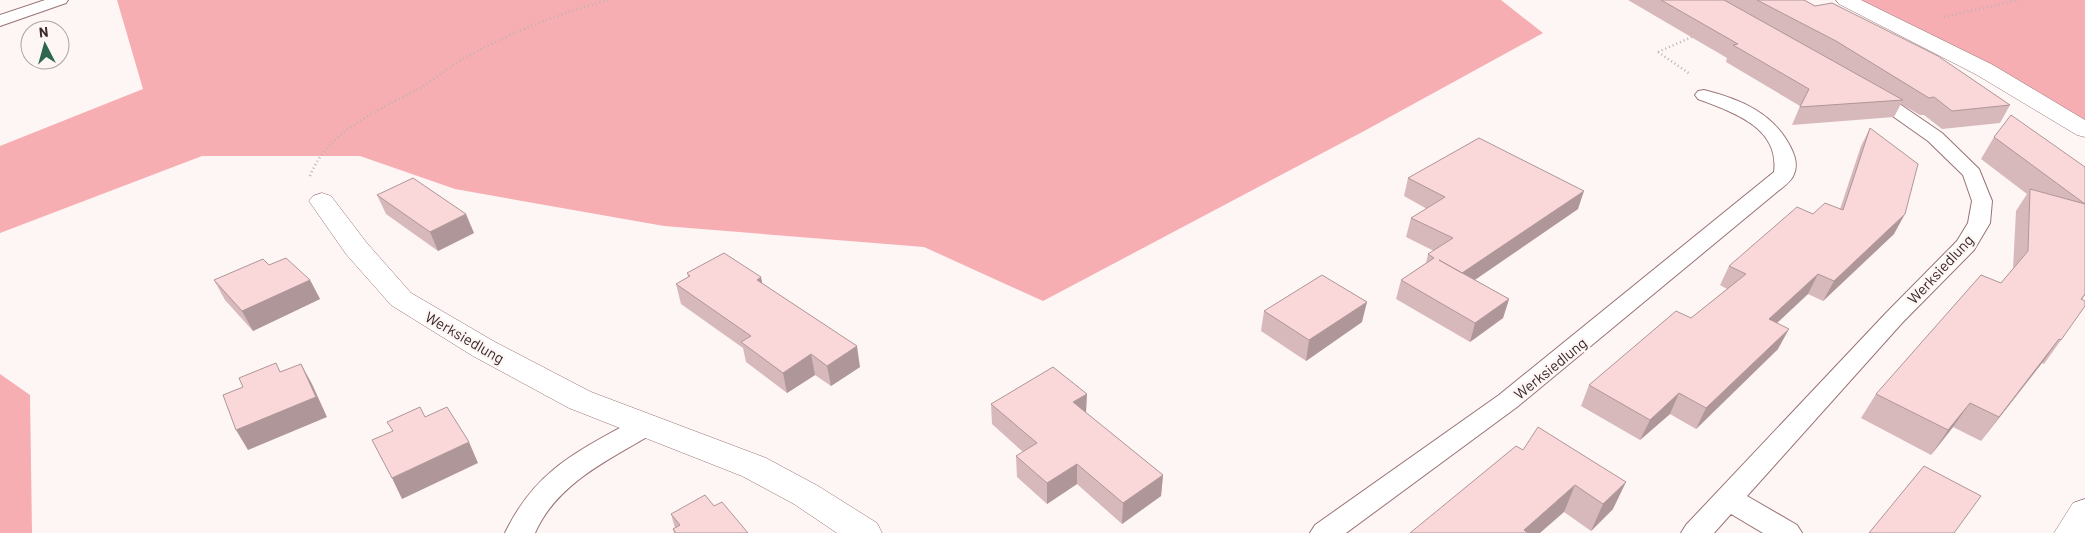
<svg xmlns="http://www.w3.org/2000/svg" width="2085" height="533" viewBox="0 0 2085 533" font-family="Barlow,sans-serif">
	<rect width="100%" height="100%" fill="#fef5f5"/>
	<!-- green -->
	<g fill="#f7aeb3">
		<path d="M117,0H1501L1543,33L1366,130L1043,301L924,247L664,226L455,189L360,156H202L0,233V146L143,89Z"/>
		<path d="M1858,0H2085V121Z"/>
		<path d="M0,374L30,395L32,533H0Z"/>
	</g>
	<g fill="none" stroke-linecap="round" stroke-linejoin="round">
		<!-- service casing -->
		<g stroke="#997275" stroke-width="2">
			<g id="service">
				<path d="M45,0H68L66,3L0,26V15Z"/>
				<path d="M1873,89L1879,90L1942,133L1979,169L1992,201L1990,223L1974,250L1902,323L1747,496L1797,525L1802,533H1763L1731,514L1714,533H1681L1686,525L1886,313L1957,241L1968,223L1972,201L1963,175L1928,141L1867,98L1864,94L1867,90Z"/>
				<path d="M1704,90C1740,99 1774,113 1791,148C1795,156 1798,165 1794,174C1792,181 1783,187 1778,191L1517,407L1346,533H1310L1315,525L1499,395L1774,172C1780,127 1732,112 1698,99L1695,95L1698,91Z"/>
				<path d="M645,416L654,419L658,426L654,433C610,459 557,483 535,533H505C536,469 577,452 636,419Z"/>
			</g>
		</g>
		<!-- minor casing -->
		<g stroke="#997275" stroke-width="1">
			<g id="minor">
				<path d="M1836,0H1861L1993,65L2085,120V137L2077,135L1977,75L1839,4Z"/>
				<path d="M322,193L331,196L366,242L411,293L495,342L591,392L766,458L818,486L877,523L882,533H837L794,504L742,476L569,408L473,356L391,305L346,254L309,201L313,196Z"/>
				<path d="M2085,499V533H2054L2073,503Z"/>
			</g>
		</g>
		<!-- path -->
		<g stroke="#beb3b3" stroke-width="2.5" stroke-dasharray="1 3" stroke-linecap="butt">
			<path d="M1944,17L2019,0"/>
			<path d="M1658,52L1694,36"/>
			<path d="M1658,52L1690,74"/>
			<path d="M310,176C328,130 379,110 420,88C435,79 449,67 464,58C509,33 558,14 608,0"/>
		</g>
		<!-- service -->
		<use href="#service" fill="#fff" fill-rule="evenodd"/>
		<!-- minor -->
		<use href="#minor" fill="#fff" fill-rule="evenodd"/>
	</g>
	<!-- wall -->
	<g fill="#d7b9bb">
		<path d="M1628,0H1804L2010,105L2000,123L1942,129L1924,115H1920L1901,104L1894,117L1792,125L1800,106L1726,62L1727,58Z"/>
		<path d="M1870,128L1894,234L1823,301L1808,294L1776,323L1778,349L1696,429L1670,414L1640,440L1581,406L1589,385L1691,318L1727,289L1720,285L1729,266L1813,214L1840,209L1861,146Z"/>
		<path d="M1994,137L2085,167V295L2082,300L2061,340L2044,364L2042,363L1981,441L1953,427L1931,455L1861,418L1876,394L2001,283L2013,269L2016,211L2027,194L1981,159Z"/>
		<path d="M1408,178L1578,209L1475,280L1509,299L1503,318L1470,342L1396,299L1401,280L1426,263L1428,254L1434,251L1406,237L1411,218L1427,209L1404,196Z"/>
		<path d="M377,195L474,233L438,251L386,214Z"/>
		<path d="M269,265L310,280L320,299L253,331L225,300L214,280Z"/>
		<path d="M687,273L762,283L860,367L831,386L815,375L787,393L746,362L743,348L681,304L676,284L688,277Z"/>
		<path d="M1264,311L1362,322L1306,361L1261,331Z"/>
		<path d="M991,404L1086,413L1163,475L1161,496L1122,524L1077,484L1047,504L1017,477L1016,456L1023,452L992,424Z"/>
		<path d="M1516,446L1613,509L1591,531L1564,512Z"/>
		<path d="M714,506L748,533H674L673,529L675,528L671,514Z"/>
	</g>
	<!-- shaded-wall -->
	<g fill="#af9698">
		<path d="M1584,191L1578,209L1457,292L1462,273Z"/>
		<path d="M466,214L474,233L438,251L430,232Z"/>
		<path d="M1905,214L1894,234L1823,301L1834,281Z"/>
		<path d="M1818,274L1808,294L1759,340L1769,319Z"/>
		<path d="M761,277L765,297L757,280Z"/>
		<path d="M310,280L320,299L253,331L242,311Z"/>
		<path d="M1509,299L1503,318L1470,342L1475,323Z"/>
		<path d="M1367,302L1362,322L1306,361L1309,340Z"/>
		<path d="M1789,329L1778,349L1696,429L1706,408Z"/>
		<path d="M2059,339L2042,363L1981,441L1999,417Z"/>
		<path d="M857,346L860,367L831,386L827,366Z"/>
		<path d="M811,354L815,375L787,393L783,373Z"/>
		<path d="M301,364L312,384L327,417L248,450L236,430Z"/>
		<path d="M1679,393L1670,414L1640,440L1650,420Z"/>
		<path d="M1087,394L1086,414L1073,402Z"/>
		<path d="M1970,403L1953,427L1931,455L1948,430Z"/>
		<path d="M469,442L478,463L402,499L392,478Z"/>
		<path d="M1077,464V484L1047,504V483Z"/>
		<path d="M1163,475L1161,496L1122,524L1123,503Z"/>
		<path d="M1626,482L1613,509L1591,531L1603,504Z"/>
		<path d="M1575,485L1564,512L1540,533H1523L1524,530Z"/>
	</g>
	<!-- building -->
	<g fill="#fad7d9" stroke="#af9698">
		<path d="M1661,0H1724L1903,100L1800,107L1809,89L1733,45L1738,44Z"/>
		<path d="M1757,0H1804L1815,6L1832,3L1938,56L2010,105L1952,111L1934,97L1929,98L1836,41Z"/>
		<path d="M2011,115L2085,167V294L2081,299L2085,301V306L2061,340L2059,339L1999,417L1970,403L1948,430L1876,394L1981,275L2001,283L2028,251L2030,189L2085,204L1994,137Z"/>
		<path d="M1870,128L1918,164L1905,214L1834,281L1818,274L1769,319L1789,329L1706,408L1679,393L1650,420L1589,385L1676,311L1691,318L1746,274L1729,266L1797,207L1813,214L1825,203L1843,210Z"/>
		<path d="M1479,138L1584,191L1462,273L1439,260L1509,299L1475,323L1401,280L1434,258L1428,254L1453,238L1411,218L1445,197L1408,178Z"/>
		<path d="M413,178L466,214L430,232L377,195Z"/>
		<path d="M724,253L761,277L757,280L857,346L827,366L811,354L783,373L741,342L751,336L676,284L690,276L687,273Z"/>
		<path d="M286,258L310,280L242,311L214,280L263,259L269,265Z"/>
		<path d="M1322,275L1367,302L1309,340L1264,311Z"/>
		<path d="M276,363L280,372L301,364L316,397L236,430L223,395L243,387L239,378Z"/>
		<path d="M1053,367L1087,394L1073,402L1163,475L1123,503L1077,464L1047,483L1016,456L1037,443L991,404Z"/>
		<path d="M420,407L425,417L447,407L469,442L392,478L372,440L393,431L387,422Z"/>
		<path d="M1538,427L1626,482L1603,504L1575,485L1524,530L1528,533H1410L1516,446L1523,450Z"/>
		<path d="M1924,466L1981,496L1954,533H1869Z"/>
		<path d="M705,495L714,506L722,502L748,533H676L673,529L680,525L671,514Z"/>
	</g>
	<g text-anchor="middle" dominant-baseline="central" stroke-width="5" stroke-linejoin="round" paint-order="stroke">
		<!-- street labels -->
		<g font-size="15" fill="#382829" stroke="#fef5f5">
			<text transform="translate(1940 269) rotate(-47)">Werksiedlung</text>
			<text transform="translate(465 337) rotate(30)">Werksiedlung</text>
			<text transform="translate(1550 368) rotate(-39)">Werksiedlung</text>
		</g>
	</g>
	<!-- north arrow -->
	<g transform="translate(45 45) rotate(354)"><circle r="24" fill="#fef5f5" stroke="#afa3a3"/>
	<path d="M0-4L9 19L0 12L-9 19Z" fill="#2e6750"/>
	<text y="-8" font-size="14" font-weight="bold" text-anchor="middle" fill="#382829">N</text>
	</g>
</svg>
